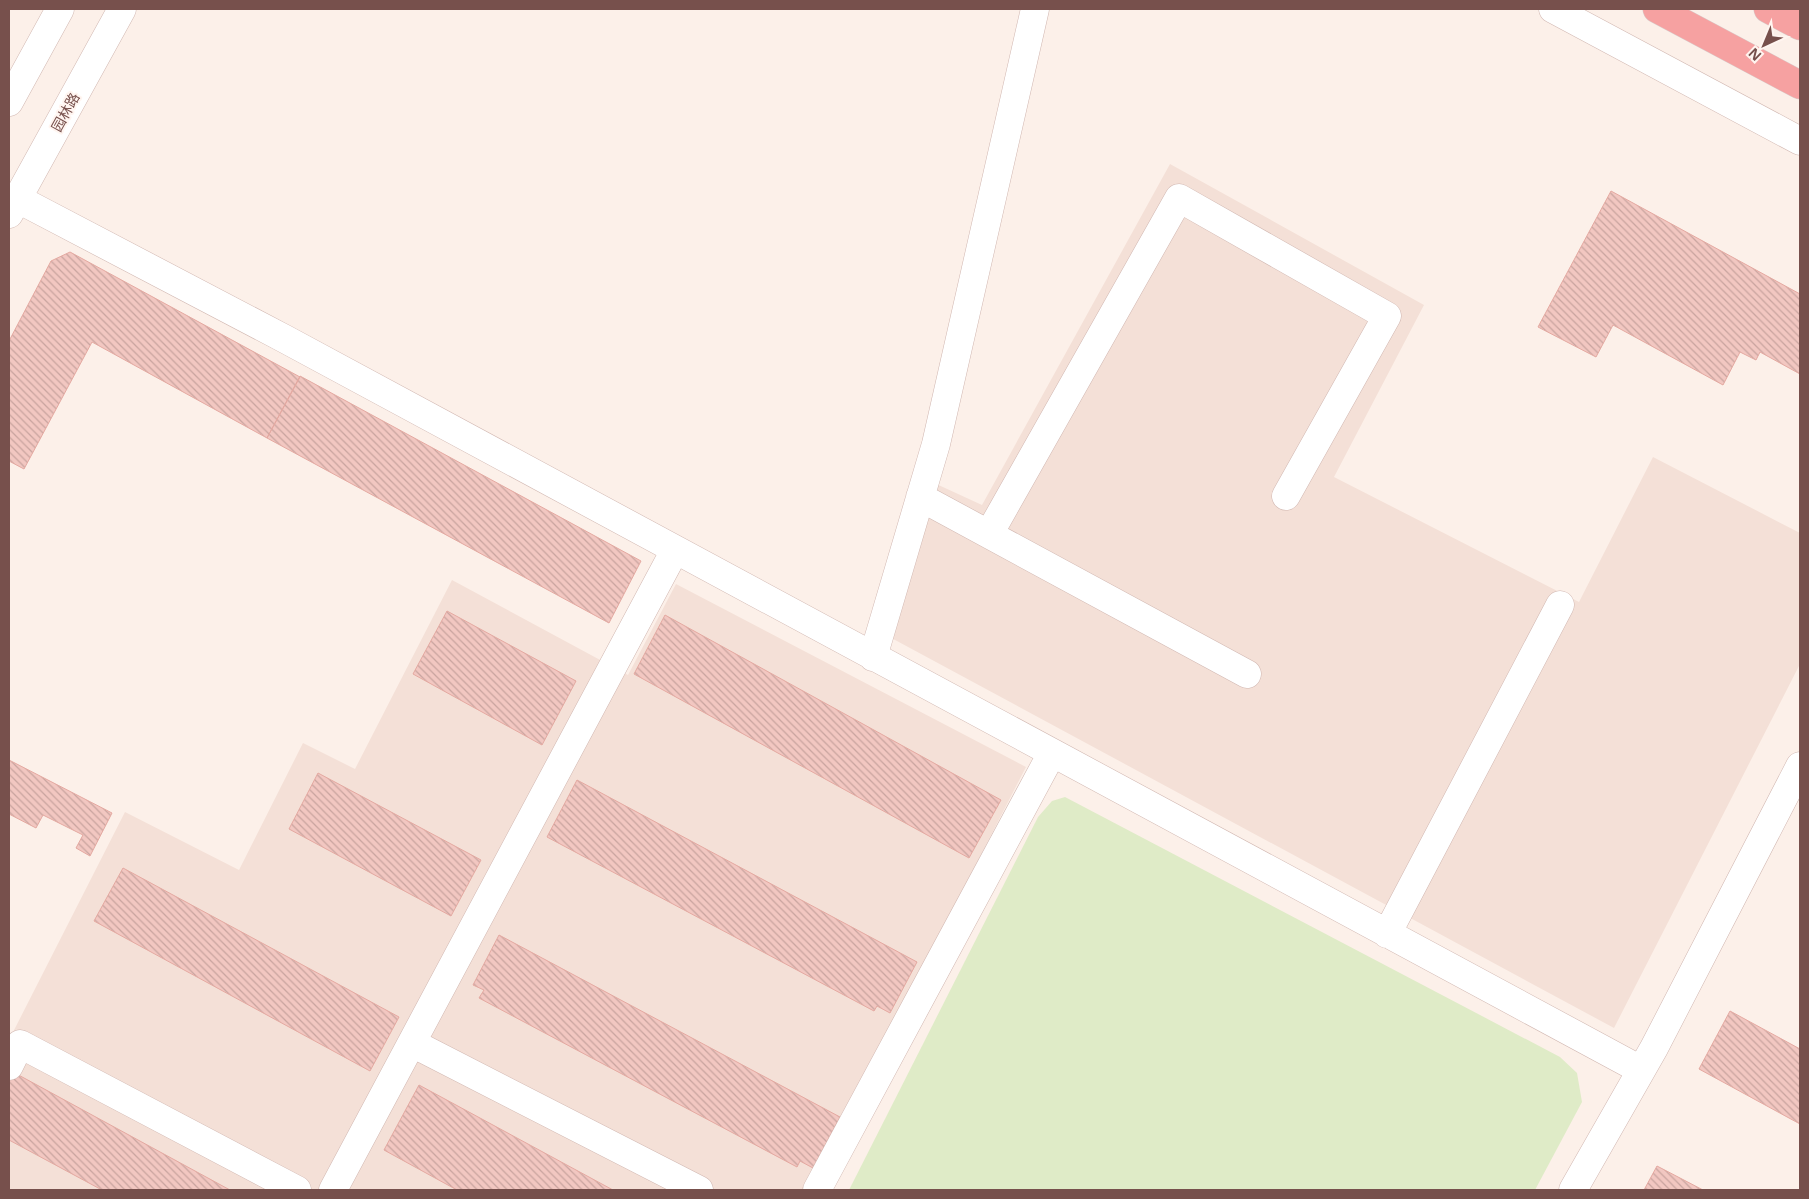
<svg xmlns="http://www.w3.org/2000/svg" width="1809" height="1199" font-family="'Noto Sans','Noto Sans SC',sans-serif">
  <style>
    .residential { fill: #f4e0d7 }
    .green { fill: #dfebc7 }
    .building { fill: url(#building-back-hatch); stroke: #e4a9a1 }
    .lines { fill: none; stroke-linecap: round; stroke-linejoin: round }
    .minor-casing { stroke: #d1b7b1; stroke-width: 29 }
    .highway-casing { stroke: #d9cecd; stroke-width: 29 }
    .minor { stroke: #fff; stroke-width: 28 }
    .highway { stroke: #f6a1a1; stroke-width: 28 }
    .labels { text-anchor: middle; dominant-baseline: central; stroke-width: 4; stroke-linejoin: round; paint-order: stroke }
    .street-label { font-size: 14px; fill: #77504c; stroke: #fff5f0 }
  </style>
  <defs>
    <pattern id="building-back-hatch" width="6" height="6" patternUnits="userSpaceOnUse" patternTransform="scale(1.25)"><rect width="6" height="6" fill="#f2c7c1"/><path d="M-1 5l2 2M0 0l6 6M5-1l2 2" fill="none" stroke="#c9a49f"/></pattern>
  </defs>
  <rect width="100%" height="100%" fill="#fcf0e9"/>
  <path class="residential" d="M1170,164L1424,305L1334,477L1579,602L1653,457L1800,533V664L1614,1028L884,634L932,482L982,505Z
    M452,580L628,675L676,584L1026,767L809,1190H9V1040L125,812L239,870L303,743L355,769Z"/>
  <path class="green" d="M1065,797L1560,1057L1577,1073L1582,1102L1535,1190H849L1038,817L1052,801Z"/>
  <path class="building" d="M1611,191L1800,294V374L1760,352L1756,360L1740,352L1723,385L1613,325L1596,357L1538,327Z
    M70,252L300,377L267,438L92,342L24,469L9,461V341L51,261Z
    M300,376L641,561L609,623L267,438Z
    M447,611L576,681L542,745L413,674Z
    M665,615L1001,800L969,858L634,674Z
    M9,760L112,813L90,856L76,848L83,835L43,815L36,828L9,814Z
    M318,773L481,860L451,916L289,829Z
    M577,780L917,962L890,1013L877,1006L874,1011L547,837Z
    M123,868L399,1017L370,1071L94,921Z
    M499,935L840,1117L813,1168L800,1161L797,1167L479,998L484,990L473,985Z
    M1730,1011L1800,1049V1124L1699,1069Z
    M13,1072L230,1190H102L9,1140V1081Z
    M419,1085L613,1190H457L384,1150Z
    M1657,1166L1703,1190H1644Z"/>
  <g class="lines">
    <defs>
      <path id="minor" d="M1553,9L1800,141
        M9,102L60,9
        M18,199L285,339L1641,1070
        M9,214L122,9
        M920,497L1247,674
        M989,534L1179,198L1387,316L1286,496
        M873,657L936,444L1035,9
        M1387,934L1560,605
        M412,1043L699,1190
        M9,1066L20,1044L297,1190
        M333,1190L675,550
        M817,1190L1052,753
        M1573,1190L1654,1048L1800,766"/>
      <path id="highway" d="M1657,9L1800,85
        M1768,9L1800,26"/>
    </defs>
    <use href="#minor" class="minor-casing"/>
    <use href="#highway" class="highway-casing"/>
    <use href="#minor" class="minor"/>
    <use href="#highway" class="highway"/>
  </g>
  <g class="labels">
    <g class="street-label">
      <text transform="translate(65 112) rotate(-61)">园林路</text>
    </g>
  </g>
  <rect width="1809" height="1199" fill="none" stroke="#77504c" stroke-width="20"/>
  <g transform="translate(1764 45) rotate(224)" stroke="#fff5f0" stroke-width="4" paint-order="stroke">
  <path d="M0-4L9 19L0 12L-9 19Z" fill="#77504c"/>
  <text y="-8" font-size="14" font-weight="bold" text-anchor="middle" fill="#77504c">N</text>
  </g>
</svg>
